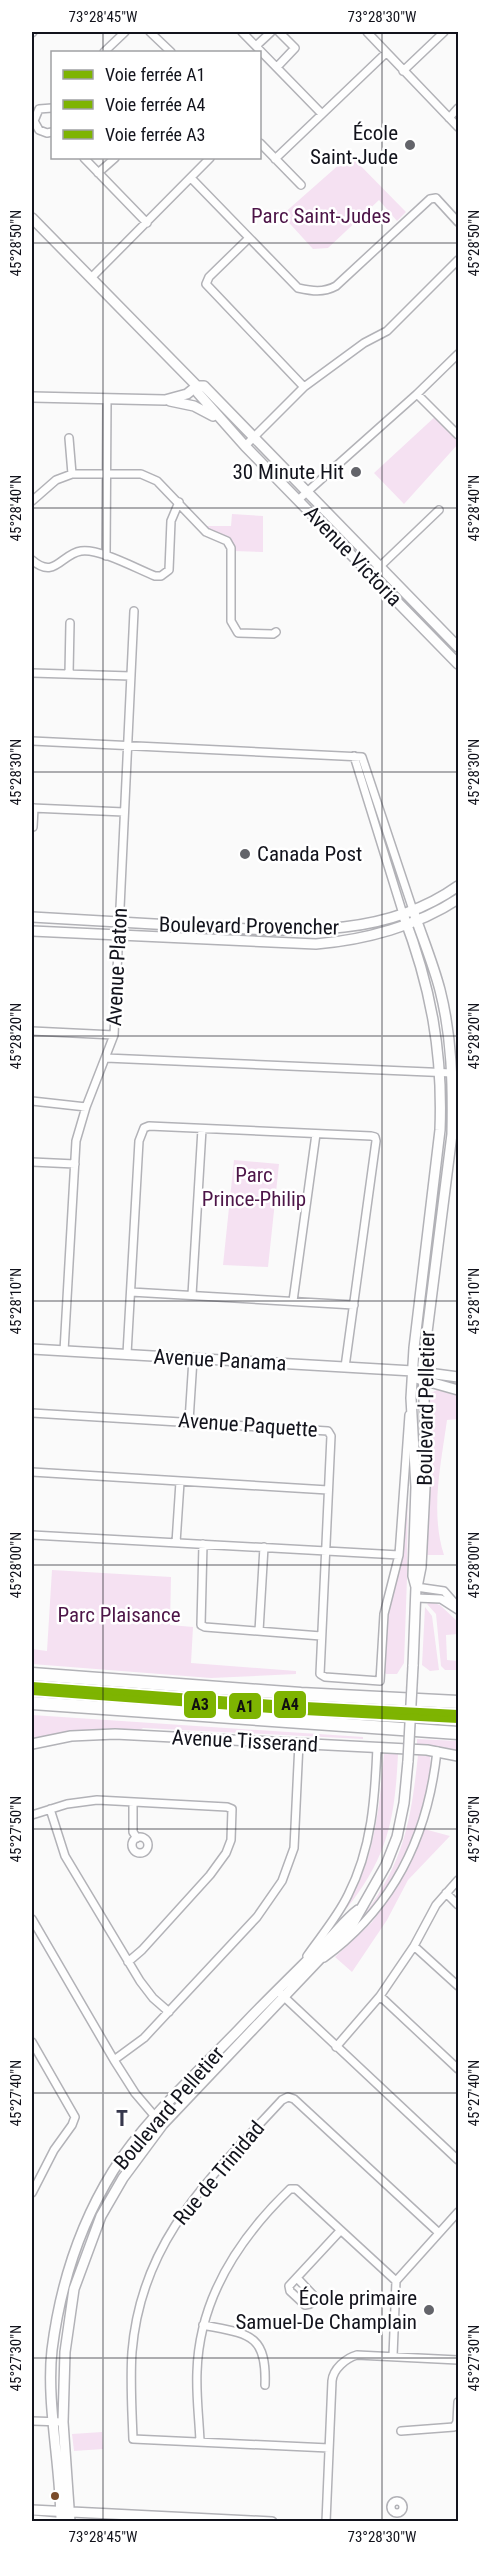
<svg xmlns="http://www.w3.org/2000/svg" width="490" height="2553" font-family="'Roboto Condensed',sans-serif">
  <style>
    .green { fill: #f5e1f2 }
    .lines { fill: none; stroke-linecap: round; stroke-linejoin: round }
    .street-casing { stroke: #b2b2b7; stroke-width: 10 }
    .secondary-casing { stroke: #b2b2b7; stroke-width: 12 }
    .highway-casing { stroke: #b2b2b7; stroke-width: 15 }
    .street { stroke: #fefefe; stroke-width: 7 }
    .secondary { stroke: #fefefe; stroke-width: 9 }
    .highway { stroke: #fefefe; stroke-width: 12 }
    .secondary-bridge-casing { stroke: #b2b2b7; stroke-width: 12; stroke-linecap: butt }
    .secondary-bridge { stroke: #fefefe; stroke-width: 9 }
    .rail-1-casing { stroke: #fff; stroke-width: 10 }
    .rail-2-casing { stroke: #fff; stroke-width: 10 }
    .rail-3-casing { stroke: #fff; stroke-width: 10 }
    .rail-1 { stroke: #7eb401; stroke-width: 6 }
    .rail-2 { stroke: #7eb401; stroke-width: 6 }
    .rail-3 { stroke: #7eb401; stroke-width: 6 }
    .ticks { fill: none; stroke: #12131c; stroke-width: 1.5; stroke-opacity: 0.45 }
    .poi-dot { fill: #63646a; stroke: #fff; stroke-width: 2 }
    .bus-dot { fill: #7a4b2a; stroke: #fff; stroke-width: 2 }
    .labels { text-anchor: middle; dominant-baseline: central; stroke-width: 5; stroke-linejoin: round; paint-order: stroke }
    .poi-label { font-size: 21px; fill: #12131c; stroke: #fff; text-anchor: end }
    .park-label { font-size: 21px; fill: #4d1548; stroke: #fff }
    .street-label { font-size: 21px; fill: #12131c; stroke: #fff }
    .neighbourhood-label { font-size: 22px; font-weight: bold; fill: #36374c; stroke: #fff }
    .line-badge { stroke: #fff; stroke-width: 2 }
    .pale-badge-label { font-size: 16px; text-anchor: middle; font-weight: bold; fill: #111 }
    .neatline { fill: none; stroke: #12131c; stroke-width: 2 }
    .ticks-label { font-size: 15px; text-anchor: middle; fill: #12131c }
  </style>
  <rect width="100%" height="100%" fill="#fafafa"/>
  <path class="green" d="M350,155L406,212L397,221L379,200L328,248L313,249L282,215Z
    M438,414L458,435V444L404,504L374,473Z
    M232,514L263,516V552L233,551L227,539L204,526H231Z
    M234,1160L279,1164L268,1267L223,1265Z
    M437,1390L458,1396V1419L447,1420C441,1464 430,1512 444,1555H426L427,1395Z
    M408,1454L407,1578L404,1663L397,1674H386L384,1671L386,1614L402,1557Z
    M52,1570L171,1577L170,1625L193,1627L191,1663L296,1671V1674L211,1678L32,1664V1649L47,1651Z
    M431,1602L440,1605L458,1622V1634L446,1635L447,1660L458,1661V1670H445L441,1666L436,1614L427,1604Z
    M425,1607L432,1616L439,1670L430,1671L422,1665Z
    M32,1715L363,1737V1739L143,1728L140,1730L302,1739L98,1730L32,1739Z
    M417,1739L458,1741V1751L417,1745Z
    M384,1753L398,1754C395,1818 388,1857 346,1909C375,1856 379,1812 384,1753Z
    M418,1755L430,1756C435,1807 406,1863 378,1903C370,1914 359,1924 349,1934C400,1873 410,1833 418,1755Z
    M424,1829L450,1836L408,1880L387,1920L352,1972L335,1957L372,1922L398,1886Z
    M102,2432L103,2449L74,2451L72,2434Z"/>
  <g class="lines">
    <defs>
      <path id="street" d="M150,32L171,52
        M242,32L322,114
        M367,32L458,127
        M32,33L33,32
        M256,46L271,32
        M104,52L125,32
        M277,67L295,48L279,32
        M403,71L444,32
        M52,108L39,109L34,121L39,130L47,133L52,132
        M449,118L458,108
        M260,143L301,185
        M84,158L147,223
        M275,159L386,53
        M98,173L115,158
        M191,178L298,288C312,291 323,293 336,286L430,199L436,198L458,222
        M248,239L209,277L206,284L304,387
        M91,278L210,158
        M417,394L458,435
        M69,438L72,474
        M245,446L304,387L364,343L387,331L458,260
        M298,500L417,394L458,354
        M32,501L56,480L72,474H141L157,481L206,532L227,541L231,548V621L238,633L273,634L276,632
        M106,556L107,399
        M32,560C55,580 61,554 81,551C99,548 137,569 155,576H161L169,570L171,521L179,502
        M371,575L439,510
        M32,673L131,676
        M69,674L70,623
        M32,741L362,757L413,910
        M354,756L403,914
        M32,808L124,812
        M32,827H33L34,808
        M32,1031L114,1035
        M106,1058L452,1073
        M32,1101L86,1107
        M32,1162L75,1164
        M131,1292L354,1305
        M192,1295L202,1129
        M293,1301L316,1134
        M64,1351L76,1141L86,1107L114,1035L134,611
        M127,1354L139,1141L144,1128L149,1126L371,1136L375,1137L376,1141L345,1367
        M32,1413L328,1431L331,1436L320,1674L325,1677L380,1681L384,1614L399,1555L409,1415
        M189,1421L193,1359
        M32,1472L328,1490
        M32,1535L399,1555
        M176,1543L180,1482
        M203,1544L201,1625L205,1627L321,1636
        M416,1587L444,1591L458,1607
        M416,1598L441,1599L458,1610
        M259,1631L264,1547
        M133,1803V1832L137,1838
        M50,1809L65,1856L140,1981L153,1998L169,2012
        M32,1815L67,1804L97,1800L227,1807L232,1809L231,1840L226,1853L210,1875L142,1950L128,1962
        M132 1845a8 8 0 1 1 16 0a8 8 0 1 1-16 0Z
        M446,1893L458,1905
        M32,1919L114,2060L135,2093L158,2120
        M414,1946L458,1986
        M307,1956C321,1936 338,1916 348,1895C372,1848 375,1798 377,1747
        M324,1958C394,1907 428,1836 437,1751
        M281,1994L458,2160
        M380,1996L458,2069
        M32,2042L75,2117L72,2125L54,2150L32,2193
        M336,2047L380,1996L414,1946L436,1905L458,1880
        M114,2060L144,2038L257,1917L282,1881L294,1848L299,1743
        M297,2278L313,2295L314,2300L310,2304L305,2305L290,2291L289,2286L340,2231
        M203,2325C248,2334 267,2333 265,2385
        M393,2356L396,2281L458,2212
        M32,2421L63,2422
        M401,2431L454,2427L457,2422L458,2402
        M200,2441C199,2418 196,2395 197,2372C199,2300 239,2238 290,2189H296L396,2281
        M329,2448L133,2439C132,2410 130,2381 132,2352C141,2240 210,2178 282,2100L288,2097L294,2099L439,2233
        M391 2507a6 6 0 1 1 12 0a6 6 0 1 1-12 0Z
        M326,2522L332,2381C333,2369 346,2358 357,2355L458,2360"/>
      <path id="secondary" d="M32,218L197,386L198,393L245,446L458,664
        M197,386H204L458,647
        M32,397L165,400L187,394L197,386
        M170,401L194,406L213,416
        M413,910C422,937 433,963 440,990C452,1037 453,1085 452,1134L423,1364L426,1467L421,1567L417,1587
        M403,914C431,987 443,1053 440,1130L414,1348L411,1398L416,1487L413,1576L416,1587L413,1666
        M32,917C90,920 148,924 206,927C292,931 384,939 458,886
        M32,931L316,944C365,940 417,926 458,899
        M32,1349L413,1371L458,1377
        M419,1379L458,1390
        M32,1744L71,1736L115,1734L427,1750L458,1756
        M32,2510L272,2522
        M32,2520L55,2522
        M61,2522C61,2466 46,2403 52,2350C60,2286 79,2226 113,2171C146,2118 203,2068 246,2022C273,1994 301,1967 329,1939C339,1929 346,1919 358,1910
        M70,2522L63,2422L65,2352L74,2289L101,2216L123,2178L163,2124L352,1925L386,1865L397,1837L404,1803L408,1761"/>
      <path id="highway" d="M32,1674L301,1694L458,1702
        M32,1703L458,1733"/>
    </defs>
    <use href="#street" class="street-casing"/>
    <use href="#secondary" class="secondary-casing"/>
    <use href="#highway" class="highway-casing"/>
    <use href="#street" class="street"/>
    <use href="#secondary" class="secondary"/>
    <use href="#highway" class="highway"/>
    <defs>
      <path id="secondary-bridge" d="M408,1761L413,1666"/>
    </defs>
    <use href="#secondary-bridge" class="secondary-bridge-casing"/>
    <use href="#secondary-bridge" class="secondary-bridge"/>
    <defs>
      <path id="rail-1" d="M32,1690L246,1706L458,1718"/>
      <path id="rail-2" d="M32,1685L286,1704L458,1713"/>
      <path id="rail-3" d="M32,1692L285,1711L458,1720"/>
    </defs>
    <use href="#rail-1" class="rail-1-casing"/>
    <use href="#rail-2" class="rail-2-casing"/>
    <use href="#rail-3" class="rail-3-casing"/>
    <use href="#rail-1" class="rail-1"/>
    <use href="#rail-2" class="rail-2"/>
    <use href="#rail-3" class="rail-3"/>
  </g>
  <path class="ticks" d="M103,32V52M382,32V2522M103,158V2522M32,243H458M32,508H458M32,772H458M32,1036H458M32,1301H458M32,1565H458M32,1829H458M32,2093H458M32,2358H458"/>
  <g class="poi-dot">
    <circle cx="410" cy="145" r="6"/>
    <circle cx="356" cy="472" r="6"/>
    <circle cx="245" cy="854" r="6"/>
    <circle cx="429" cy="2310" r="6"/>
  </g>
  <circle class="bus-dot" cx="55" cy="2496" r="5"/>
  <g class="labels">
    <g class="poi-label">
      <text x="398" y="133">École<tspan x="398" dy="24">Saint-Jude</tspan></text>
      <text x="344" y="472">30 Minute Hit</text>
      <text x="257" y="854" text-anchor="start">Canada Post</text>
      <text x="417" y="2298">École primaire<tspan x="417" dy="24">Samuel-De Champlain</tspan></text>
    </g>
    <g class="park-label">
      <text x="321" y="216">Parc Saint-Judes</text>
      <text x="254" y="1175">Parc<tspan x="254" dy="24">Prince-Philip</tspan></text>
      <text x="119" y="1615">Parc Plaisance</text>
    </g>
    <g class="street-label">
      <text transform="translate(353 556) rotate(46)">Avenue Victoria</text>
      <text transform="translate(249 926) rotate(1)">Boulevard Provencher</text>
      <text transform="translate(117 967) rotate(-87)">Avenue Platon</text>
      <text transform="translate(220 1360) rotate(3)">Avenue Panama</text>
      <text transform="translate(426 1408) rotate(-89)">Boulevard Pelletier</text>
      <text transform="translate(248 1425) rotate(4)">Avenue Paquette</text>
      <text transform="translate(245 1741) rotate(3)">Avenue Tisserand</text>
      <text transform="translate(169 2108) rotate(-49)">Boulevard Pelletier</text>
      <text transform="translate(219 2173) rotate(-50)">Rue de Trinidad</text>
    </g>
    <g class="neighbourhood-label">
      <text x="122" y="2118">T</text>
    </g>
  </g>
  <g class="line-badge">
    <rect x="273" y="1690" width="34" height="29" rx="6" fill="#7eb401"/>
    <rect x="183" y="1690" width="34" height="29" rx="6" fill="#7eb401"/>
    <rect x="228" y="1692" width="34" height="28" rx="6" fill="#7eb401"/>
  </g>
  <g class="pale-badge-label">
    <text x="290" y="1710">A4</text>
    <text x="200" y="1710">A3</text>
    <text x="245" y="1712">A1</text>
  </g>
  <rect width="490" height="2553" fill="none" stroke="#ffffff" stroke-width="66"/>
  <rect x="51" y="51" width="210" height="108" fill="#ffffff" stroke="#a0a1a4" stroke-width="1.5"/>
  <rect x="63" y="70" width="30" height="9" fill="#7eb401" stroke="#a0a1a4" stroke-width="1.5"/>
  <text x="105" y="81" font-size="18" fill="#12131c">Voie ferrée A1</text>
  <rect x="63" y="100" width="30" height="9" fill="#7eb401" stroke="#a0a1a4" stroke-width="1.5"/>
  <text x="105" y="111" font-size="18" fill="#12131c">Voie ferrée A4</text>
  <rect x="63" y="130" width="30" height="9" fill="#7eb401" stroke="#a0a1a4" stroke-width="1.5"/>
  <text x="105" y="141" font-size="18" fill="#12131c">Voie ferrée A3</text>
  <rect x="33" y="33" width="424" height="2487" class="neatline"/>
  <g class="ticks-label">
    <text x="103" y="22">73°28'45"W</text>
    <text x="382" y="22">73°28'30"W</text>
    <text transform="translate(16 243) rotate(-90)" y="5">45°28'50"N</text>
    <text transform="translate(474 243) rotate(-90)" y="5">45°28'50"N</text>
    <text transform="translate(16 508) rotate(-90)" y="5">45°28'40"N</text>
    <text transform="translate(474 508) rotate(-90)" y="5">45°28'40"N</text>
    <text transform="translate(16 772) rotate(-90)" y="5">45°28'30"N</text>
    <text transform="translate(474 772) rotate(-90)" y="5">45°28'30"N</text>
    <text transform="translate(16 1036) rotate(-90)" y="5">45°28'20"N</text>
    <text transform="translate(474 1036) rotate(-90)" y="5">45°28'20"N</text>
    <text transform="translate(16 1301) rotate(-90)" y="5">45°28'10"N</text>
    <text transform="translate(474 1301) rotate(-90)" y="5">45°28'10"N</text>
    <text transform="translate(16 1565) rotate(-90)" y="5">45°28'00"N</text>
    <text transform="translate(474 1565) rotate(-90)" y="5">45°28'00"N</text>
    <text transform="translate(16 1829) rotate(-90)" y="5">45°27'50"N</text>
    <text transform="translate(474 1829) rotate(-90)" y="5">45°27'50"N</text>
    <text transform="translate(16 2093) rotate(-90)" y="5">45°27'40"N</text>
    <text transform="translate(474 2093) rotate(-90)" y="5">45°27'40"N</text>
    <text transform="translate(16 2358) rotate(-90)" y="5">45°27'30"N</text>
    <text transform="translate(474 2358) rotate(-90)" y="5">45°27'30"N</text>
    <text x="103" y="2542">73°28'45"W</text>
    <text x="382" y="2542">73°28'30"W</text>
  </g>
</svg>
